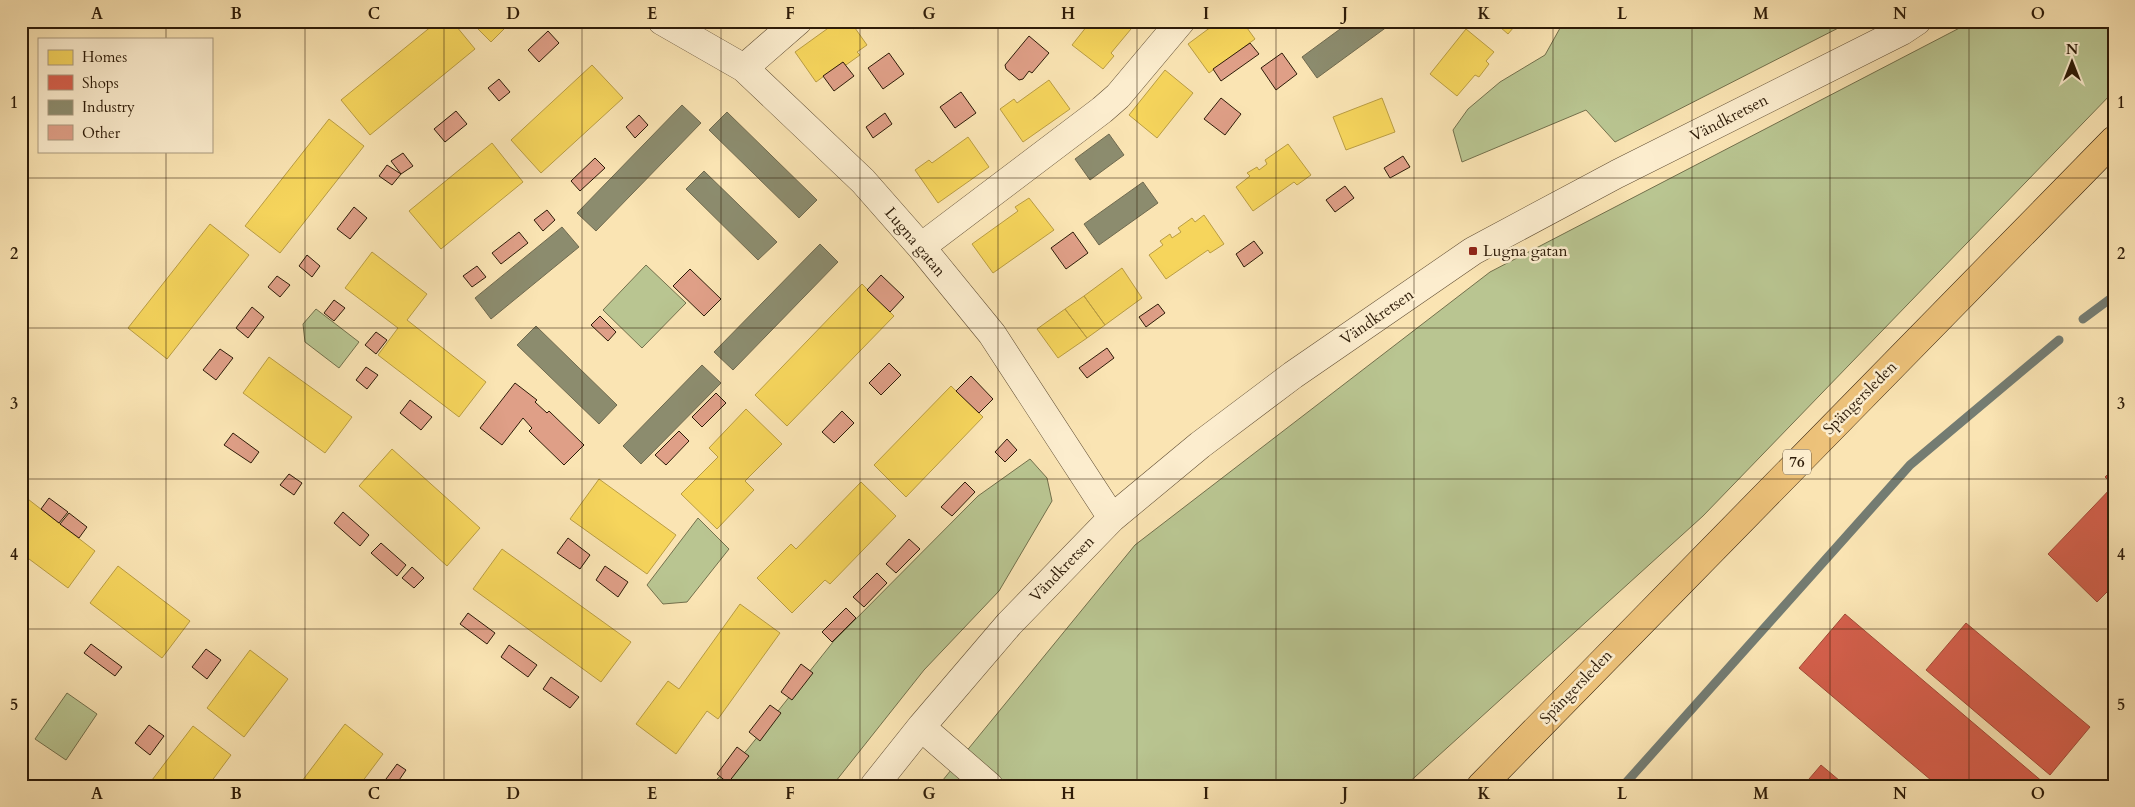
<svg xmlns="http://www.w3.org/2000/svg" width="2135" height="807" font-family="Cardo,serif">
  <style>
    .green { fill: #b9c591; stroke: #73704c }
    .homes { fill: #f6d55c; stroke: #ba9d43 }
    .shops { fill: #d6604d; stroke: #a34b38 }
    .industry { fill: #8c8c6e; stroke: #706a4f }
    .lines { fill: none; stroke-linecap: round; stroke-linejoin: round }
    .stream { stroke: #747c72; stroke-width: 9 }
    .building { fill: #df9f87; stroke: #2d1b08 }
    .street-casing { stroke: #604d33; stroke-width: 29 }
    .primary-casing { stroke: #2d1b08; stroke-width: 29 }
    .street { stroke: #fcedce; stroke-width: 28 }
    .primary { stroke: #edc27a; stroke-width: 28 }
    .grid { fill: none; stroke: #2d1b08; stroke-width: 1; stroke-opacity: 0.55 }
    .poi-dot { fill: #8f2418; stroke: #fcedce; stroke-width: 2 }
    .labels { text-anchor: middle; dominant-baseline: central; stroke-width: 5; stroke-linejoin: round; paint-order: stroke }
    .shield { fill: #fcedce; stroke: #6b5a43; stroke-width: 1 }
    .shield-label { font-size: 15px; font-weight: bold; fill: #2d1b08 }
    .street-label { font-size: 16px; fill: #2d1b08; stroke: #fcedce }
    .poi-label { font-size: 16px; fill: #2d1b08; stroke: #fcedce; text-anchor: start }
    .neatline { fill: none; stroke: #2d1b08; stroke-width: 2 }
    .grid-label { font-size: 16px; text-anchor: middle; font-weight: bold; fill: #2d1b08 }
  </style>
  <rect width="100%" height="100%" fill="#fae4b3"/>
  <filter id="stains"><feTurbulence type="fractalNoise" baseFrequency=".004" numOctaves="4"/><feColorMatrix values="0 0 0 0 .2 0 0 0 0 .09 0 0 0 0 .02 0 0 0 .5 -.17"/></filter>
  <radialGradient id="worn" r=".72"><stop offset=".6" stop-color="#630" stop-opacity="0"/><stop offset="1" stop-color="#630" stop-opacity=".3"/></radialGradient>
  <path class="green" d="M1564,21H1852L1615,142L1586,110L1462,162L1453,130L1468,109L1500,82L1545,55Z
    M1973,21H2114V91L1703,516L1405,786H938L1135,545L1490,272Z
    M646,265L686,303L642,348L603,310Z
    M316,309L359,342L339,368L305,342L303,324Z
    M1030,459L1047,478L1052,501L999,591L924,670L832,786H710L747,750L833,642L978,496Z
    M698,518L729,549L687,602L663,604L647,585Z
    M67,693L97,714L66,760L35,739Z"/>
  <path class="homes" d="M438,21H452L475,49L370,135L341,100Z
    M470,21H512L491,42Z
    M838,21H850L867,45L857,52L860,55L846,65L843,62L816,82L795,52Z
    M1091,21H1134L1136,23L1111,53L1114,56L1103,69L1072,45Z
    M1219,21H1242L1255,39L1209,73L1188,44Z
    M1493,21H1519L1508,34Z
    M1466,29L1494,52L1486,61L1489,64L1479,77L1475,75L1457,96L1430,74Z
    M592,65L623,98L541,173L511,140Z
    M1165,70L1193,93L1157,138L1129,115Z
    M1049,80L1070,109L1023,142L1000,109L1014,99L1017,103Z
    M1382,98L1395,132L1346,150L1333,117Z
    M329,119L364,146L280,253L245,226Z
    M968,137L989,167L938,203L915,170L929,160L932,163Z
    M492,143L523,182L441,249L409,211Z
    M1288,144L1311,175L1297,185L1294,182L1253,211L1236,187L1250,176L1247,173L1257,167L1259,170L1267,164L1265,160Z
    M1029,198L1054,230L993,273L972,244L1018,211L1015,207Z
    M1204,215L1224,244L1210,253L1208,250L1166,279L1149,255L1163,245L1160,241L1170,234L1172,238L1181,232L1178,228L1192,218L1195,222Z
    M210,224L249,255L167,359L128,328Z
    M372,252L427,294L407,320L486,382L459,417L378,355L398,328L345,288Z
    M1122,268L1142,298L1105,325L1084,296Z
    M862,284L894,316L787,426L755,395Z
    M1084,296L1105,325L1087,338L1065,309Z
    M1065,309L1087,338L1058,358L1037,329Z
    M269,357L352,417L325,453L243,393Z
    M951,386L983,417L906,497L874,465Z
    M746,409L782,444L745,481L754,490L717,529L681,494L718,457L709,448Z
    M392,449L480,528L447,566L359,486Z
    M599,479L676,535L647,574L570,519Z
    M861,482L896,516L830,584L825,580L792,613L757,578L791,544L796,549Z
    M24,496L95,551L68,588L21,553V500Z
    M502,549L631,642L601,682L473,589Z
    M118,566L190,621L162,658L90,603Z
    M740,604L780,633L718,719L707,711L676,754L636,724L668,681L679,689Z
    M250,650L288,679L244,737L207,708Z
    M345,724L383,754L359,786H309L302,781Z
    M193,726L231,755L208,786H151L149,784Z"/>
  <path class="shops" d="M2114,468V585L2097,602L2048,554L2114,485L2105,477Z
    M1845,614L2044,783L2041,786H1938L1799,668Z
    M1966,623L2090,727L2050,775L1926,670Z
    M1821,765L1846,786H1803Z"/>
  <path class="industry" d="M1351,21H1395L1317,78L1302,57Z
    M682,105L701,123L596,231L577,213Z
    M727,112L817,200L799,218L709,130Z
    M1109,134L1124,155L1090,180L1075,159Z
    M704,171L777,242L758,260L686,189Z
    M1143,182L1158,203L1099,245L1084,224Z
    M562,227L579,247L491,319L475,298Z
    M820,244L838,262L733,370L714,352Z
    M536,326L617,405L599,424L517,345Z
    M702,365L721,383L641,464L623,446Z"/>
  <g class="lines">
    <path class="stream" d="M2083,319L2114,296
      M1623,786L1910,465L2059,340"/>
  </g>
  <path class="building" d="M905,21H920L914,29Z
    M548,31L559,43L539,62L528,50Z
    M1029,36L1049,53L1032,73L1029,71L1023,79L1019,80L1006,69L1005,65Z
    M1250,43L1259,54L1221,81L1213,69Z
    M889,53L904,74L883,89L868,68Z
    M1282,53L1297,74L1276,90L1261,68Z
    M843,62L854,76L834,91L823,76Z
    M499,79L510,92L499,101L488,88Z
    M961,92L976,113L955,128L940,107Z
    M1221,98L1241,114L1225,135L1204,119Z
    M456,111L467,124L445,142L434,129Z
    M885,113L892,124L873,138L866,127Z
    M639,115L648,125L635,138L626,127Z
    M403,153L413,166L401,174L391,161Z
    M1403,156L1410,167L1390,178L1384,168Z
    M595,158L605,168L580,191L571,181Z
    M387,165L401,174L392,185L379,176Z
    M1345,186L1354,198L1335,212L1326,200Z
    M354,207L367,218L350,239L337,229Z
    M547,210L555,220L543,231L534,220Z
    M519,232L528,243L501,264L492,253Z
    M1073,232L1088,253L1066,269L1051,248Z
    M1254,241L1263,253L1244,267L1236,254Z
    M307,255L320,266L312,277L299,266Z
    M477,266L486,277L472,287L463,276Z
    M690,269L721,299L704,316L673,286Z
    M881,275L904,297L890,312L867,290Z
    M277,276L290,285L280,297L268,287Z
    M334,300L345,308L334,321L324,313Z
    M1158,304L1165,313L1146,327L1139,317Z
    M252,307L264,317L248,338L236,328Z
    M600,316L616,332L608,341L591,325Z
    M376,332L387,340L376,354L365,345Z
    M1107,348L1114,358L1087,378L1079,368Z
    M220,349L233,358L216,380L203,370Z
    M889,363L901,375L881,395L869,383Z
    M366,367L378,375L367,389L356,380Z
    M971,376L993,399L979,413L956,391Z
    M515,383L537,400L535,402L547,413L549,411L584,445L564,465L529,431L532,428L523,418L502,445L480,428Z
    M716,393L726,403L702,427L692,417Z
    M410,400L432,417L421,430L400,413Z
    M842,411L854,423L834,443L822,432Z
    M679,431L689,441L666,465L655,455Z
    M233,433L259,452L251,463L224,445Z
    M1007,439L1017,450L1005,462L995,452Z
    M289,474L302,483L294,495L280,485Z
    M965,482L975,492L952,516L941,507Z
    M49,498L68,512L59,523L41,509Z
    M343,512L369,535L360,546L334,523Z
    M69,513L87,527L79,538L60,524Z
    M568,538L590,555L580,569L557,553Z
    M909,539L920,549L896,573L886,564Z
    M381,543L406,565L397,576L371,553Z
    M605,566L628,582L618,597L596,580Z
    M412,567L424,578L414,588L402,578Z
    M877,573L887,583L864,607L853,597Z
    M846,608L856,618L832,642L822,632Z
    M468,613L495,633L487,644L460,624Z
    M91,644L122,667L115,676L84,653Z
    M509,645L537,665L528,677L501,657Z
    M206,649L221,660L207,679L192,667Z
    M801,664L813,673L792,700L781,692Z
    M551,677L579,697L570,708L543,689Z
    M770,705L781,713L760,741L749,732Z
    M149,725L164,736L150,755L135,743Z
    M737,747L749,756L728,783L717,774Z
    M397,764L406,770L395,786L386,779Z"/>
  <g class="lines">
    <defs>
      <path id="street" d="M662,21L744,68L863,181L921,247L992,334L1112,518
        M744,68L798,21
        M921,247L1102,110L1118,96L1181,21
        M921,727L989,786
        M874,786L921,727L1009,624L1112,518L1200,445L1293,375L1473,251L1617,174L1902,31L1917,21"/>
      <path id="primary" d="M1481,786L2114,140"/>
    </defs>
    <use href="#street" class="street-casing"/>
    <use href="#primary" class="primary-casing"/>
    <use href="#street" class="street"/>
    <use href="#primary" class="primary"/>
  </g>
  <path class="grid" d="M166,21V39M305,21V786M444,21V786M582,21V786M721,21V786M860,21V786M998,21V786M1137,21V786M1276,21V786M1414,21V786M1553,21V786M1692,21V786M1830,21V786M1969,21V786M166,151V786M21,178H2114M21,328H2114M21,479H2114M21,629H2114"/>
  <rect class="poi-dot" x="1468" y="246" width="10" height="10" rx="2.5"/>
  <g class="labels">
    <rect class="shield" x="1783" y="449.5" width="28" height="25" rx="4"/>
    <g class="shield-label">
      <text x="1797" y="462">76</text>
    </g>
    <g class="street-label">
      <text transform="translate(1729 118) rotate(-27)">Vändkretsen</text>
      <text transform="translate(915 242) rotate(50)">Lugna gatan</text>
      <text transform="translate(1377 317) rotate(-35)">Vändkretsen</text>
      <text transform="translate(1860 398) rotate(-45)">Spängersleden</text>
      <text transform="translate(1062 569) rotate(-46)">Vändkretsen</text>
      <text transform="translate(1576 687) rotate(-46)">Spängersleden</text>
    </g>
    <g class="poi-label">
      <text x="1483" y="251">Lugna gatan</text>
    </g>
  </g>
  <rect width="2135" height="807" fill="none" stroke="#fae4b3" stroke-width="55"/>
  <rect x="38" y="38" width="175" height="115" fill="#fcedce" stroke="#a9997f"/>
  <rect x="48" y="50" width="25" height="15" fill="#f6d55c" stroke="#a9997f"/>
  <text x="82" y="62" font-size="15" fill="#2d1b08">Homes</text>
  <rect x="48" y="75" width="25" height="15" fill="#d6604d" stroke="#a9997f"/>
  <text x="82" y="88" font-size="15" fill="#2d1b08">Shops</text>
  <rect x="48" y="100" width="25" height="15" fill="#8c8c6e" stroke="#a9997f"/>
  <text x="82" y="112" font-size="15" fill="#2d1b08">Industry</text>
  <rect x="48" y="125" width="25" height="15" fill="#df9f87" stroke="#a9997f"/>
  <text x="82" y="138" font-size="15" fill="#2d1b08">Other</text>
  <g transform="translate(2072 62)" stroke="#fcedce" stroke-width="4" paint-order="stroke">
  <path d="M0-4L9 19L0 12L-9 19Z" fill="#2d1b08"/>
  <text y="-8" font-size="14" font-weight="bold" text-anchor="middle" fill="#2d1b08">N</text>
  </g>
  <rect x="28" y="28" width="2080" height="752" class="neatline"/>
  <g class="grid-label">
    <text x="97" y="19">A</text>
    <text x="236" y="19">B</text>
    <text x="374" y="19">C</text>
    <text x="513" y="19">D</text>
    <text x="652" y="19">E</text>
    <text x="790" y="19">F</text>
    <text x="929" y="19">G</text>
    <text x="1068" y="19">H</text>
    <text x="1206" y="19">I</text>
    <text x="1345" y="19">J</text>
    <text x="1484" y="19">K</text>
    <text x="1622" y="19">L</text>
    <text x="1761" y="19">M</text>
    <text x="1900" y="19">N</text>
    <text x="2038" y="19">O</text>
    <text x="14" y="108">1</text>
    <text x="2121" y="108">1</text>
    <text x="14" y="259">2</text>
    <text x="2121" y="259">2</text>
    <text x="14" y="409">3</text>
    <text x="2121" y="409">3</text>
    <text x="14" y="560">4</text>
    <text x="2121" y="560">4</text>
    <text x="14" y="710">5</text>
    <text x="2121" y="710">5</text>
    <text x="97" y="799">A</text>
    <text x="236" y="799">B</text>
    <text x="374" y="799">C</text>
    <text x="513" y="799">D</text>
    <text x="652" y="799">E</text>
    <text x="790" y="799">F</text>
    <text x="929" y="799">G</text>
    <text x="1068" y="799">H</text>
    <text x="1206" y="799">I</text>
    <text x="1345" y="799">J</text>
    <text x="1484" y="799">K</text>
    <text x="1622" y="799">L</text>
    <text x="1761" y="799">M</text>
    <text x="1900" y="799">N</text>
    <text x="2038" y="799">O</text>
  </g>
  <rect width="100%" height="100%" filter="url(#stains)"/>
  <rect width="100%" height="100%" fill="url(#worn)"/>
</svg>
